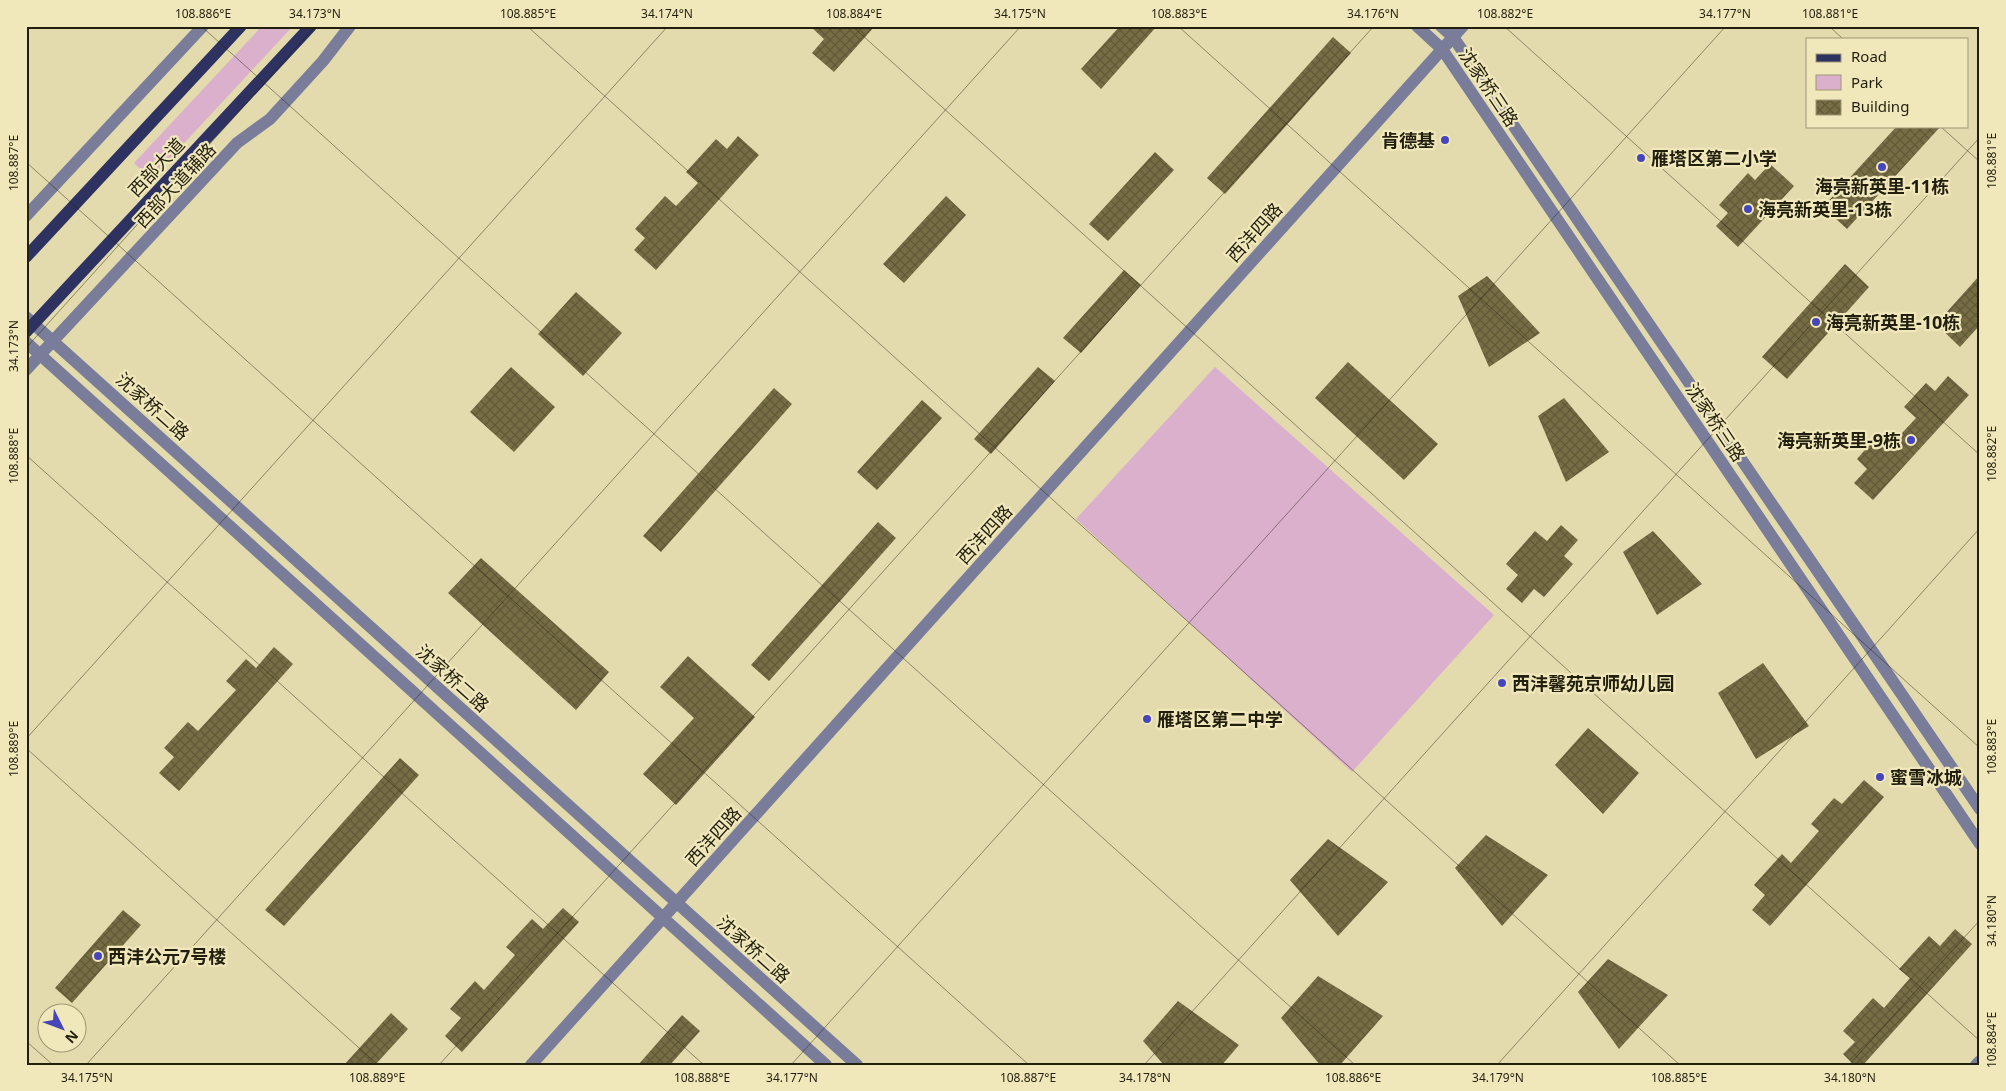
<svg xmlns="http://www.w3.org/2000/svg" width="2006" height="1091" font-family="'Noto Sans','Noto Sans SC',sans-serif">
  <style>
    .green { fill: #dab0cd }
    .building { fill: url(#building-cross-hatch) }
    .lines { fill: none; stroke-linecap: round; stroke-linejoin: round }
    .minor { stroke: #797d99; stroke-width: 12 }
    .major { stroke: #2e3260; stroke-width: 12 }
    .ticks { fill: none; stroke: #221f0e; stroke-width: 1; stroke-opacity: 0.45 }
    .poi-dot { fill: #4745ba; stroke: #f0e7ba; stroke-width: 2 }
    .labels { text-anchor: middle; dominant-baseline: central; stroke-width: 4.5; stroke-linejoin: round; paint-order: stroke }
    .street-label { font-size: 18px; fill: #221f0e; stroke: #f0e7ba }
    .poi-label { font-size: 18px; font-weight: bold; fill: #221f0e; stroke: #f0e7ba; text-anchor: start }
    .neatline { fill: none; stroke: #221f0e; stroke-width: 2 }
    .ticks-label { font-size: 12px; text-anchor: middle; fill: #221f0e }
  </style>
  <defs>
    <pattern id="building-cross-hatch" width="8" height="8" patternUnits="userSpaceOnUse" patternTransform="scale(1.25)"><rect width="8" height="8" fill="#766d45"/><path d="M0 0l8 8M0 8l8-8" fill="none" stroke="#605938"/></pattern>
  </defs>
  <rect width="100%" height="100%" fill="#e3daae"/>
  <path class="green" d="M262,26H293L151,179L134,163Z
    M1215,367L1494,615L1352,772L1076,519Z"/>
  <path class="building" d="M810,26H875L834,72L812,53L824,39Z
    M1120,26H1157L1101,89L1081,69Z
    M1333,37L1351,53L1225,194L1207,178Z
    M1897,126H1941L1847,229L1823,207Z
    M738,136L759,155L656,270L634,250L645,238L635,229L665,196L676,206L698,183L686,172L716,139L727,149Z
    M1155,152L1174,170L1108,241L1089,224Z
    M1770,164L1794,186L1738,247L1716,226L1728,213L1719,205L1748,173L1755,180Z
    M946,196L966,215L904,283L883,264Z
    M1845,264L1869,287L1787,379L1762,357Z
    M1124,270L1141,285L1081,353L1063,338Z
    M1980,275V325L1960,347L1936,324Z
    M1487,276L1540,333L1489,367L1458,296Z
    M576,292L622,333L583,376L538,334Z
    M1348,362L1438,444L1404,480L1315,398Z
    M511,367L555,407L514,452L470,412Z
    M1038,367L1055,381L991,454L974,439Z
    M1948,376L1969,395L1873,500L1854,483L1867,469L1857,459L1878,435L1890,446L1916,418L1904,407L1926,383L1935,391Z
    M774,388L792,404L661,552L643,536Z
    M1564,398L1609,452L1566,482L1538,416Z
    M922,400L942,418L877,490L857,472Z
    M878,522L896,538L769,681L751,665Z
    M1561,525L1578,540L1564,556L1573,564L1544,597L1534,589L1522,603L1506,589L1518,575L1506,564L1535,531L1547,541Z
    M1653,531L1702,584L1657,615L1623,552Z
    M481,558L609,672L576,710L448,593Z
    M274,647L293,664L179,791L159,773L174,757L164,748L188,722L198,731L236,690L226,681L246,659L256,668Z
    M688,656L755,717L676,805L643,774L694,718L660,687Z
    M1763,663L1809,726L1756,759L1718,693Z
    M1588,728L1639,773L1603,814L1555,765Z
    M400,758L419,775L284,926L265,910Z
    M1864,780L1884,797L1770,926L1752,910L1765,895L1754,885L1782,854L1791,863L1819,831L1811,824L1834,798L1842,804Z
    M1486,835L1548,875L1502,926L1455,868Z
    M1328,839L1388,882L1338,936L1290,880Z
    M563,908L579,922L462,1052L445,1036L461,1018L450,1009L475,981L484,990L515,955L506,947L532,919L543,929Z
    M123,910L141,925L72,1003L55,988Z
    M1955,929L1972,944L1863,1065H1854L1843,1054L1855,1042L1843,1031L1873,998L1884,1008L1910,978L1899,969L1929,936L1940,946Z
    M1608,959L1668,995L1619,1049L1578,992Z
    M1318,976L1383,1016L1340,1065H1320L1281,1018Z
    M1178,1001L1239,1045L1222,1065H1164L1143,1041Z
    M391,1013L408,1029L375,1065H344Z
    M682,1015L700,1031L670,1065H638Z"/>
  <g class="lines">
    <path class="minor" d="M1417,26L1442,49L1980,844
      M1441,26L1453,37L1980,809
      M26,216L203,26
      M26,317L857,1065
      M26,342L826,1065
      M26,370L237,143L270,119L323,61L350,26
      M531,1065L1463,26
      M1976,1065L1980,1061"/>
    <path class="major" d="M26,257L241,26
      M26,332L311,26"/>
  </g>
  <path class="ticks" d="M201,26L1355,1065M527,26L1680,1065M852,26L1980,1041M1178,26L1980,748M1504,26L1980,455M1829,26L1843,39M1940,126L1980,162M26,162L1029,1065M26,348L316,26M26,455L704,1065M26,739L668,26M26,748L378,1065M26,1041L53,1065M86,1065L1021,26M439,1065L1374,26M791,1065L1726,26M1144,1065L1980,137M1497,1065L1980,528M1849,1065L1980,920"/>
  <g class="poi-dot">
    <circle cx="1445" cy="140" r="5"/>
    <circle cx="1641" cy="158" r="5"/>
    <circle cx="1882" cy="167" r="5"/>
    <circle cx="1748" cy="209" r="5"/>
    <circle cx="1816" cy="322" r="5"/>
    <circle cx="1911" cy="440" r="5"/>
    <circle cx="1502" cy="683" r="5"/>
    <circle cx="1147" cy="719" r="5"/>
    <circle cx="1880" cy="777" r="5"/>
    <circle cx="98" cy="956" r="5"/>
  </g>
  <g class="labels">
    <g class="street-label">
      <text transform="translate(1489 87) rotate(56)">沈家桥三路</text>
      <text transform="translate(156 167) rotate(-47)">西部大道</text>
      <text transform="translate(175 185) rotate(-47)">西部大道辅路</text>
      <text transform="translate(1254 232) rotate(-48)">西沣四路</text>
      <text transform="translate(153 406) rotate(42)">沈家桥二路</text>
      <text transform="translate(1716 422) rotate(56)">沈家桥三路</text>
      <text transform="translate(984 534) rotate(-48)">西沣四路</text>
      <text transform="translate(453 678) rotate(42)">沈家桥二路</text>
      <text transform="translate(713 836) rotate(-48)">西沣四路</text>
      <text transform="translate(754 949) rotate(42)">沈家桥二路</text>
    </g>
    <g class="poi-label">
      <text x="1435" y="140" text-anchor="end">肯德基</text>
      <text x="1651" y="158">雁塔区第二小学</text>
      <text x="1882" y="186" text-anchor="middle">海亮新英里-11栋</text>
      <text x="1758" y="209">海亮新英里-13栋</text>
      <text x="1826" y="322">海亮新英里-10栋</text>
      <text x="1901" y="440" text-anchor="end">海亮新英里-9栋</text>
      <text x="1512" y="683">西沣馨苑京师幼儿园</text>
      <text x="1157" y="719">雁塔区第二中学</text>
      <text x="1890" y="777">蜜雪冰城</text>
      <text x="108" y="956">西沣公元7号楼</text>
    </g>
  </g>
  <rect width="2006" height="1091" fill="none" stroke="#f0e7ba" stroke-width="55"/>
  <rect x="1806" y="38" width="162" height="90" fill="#f0e7ba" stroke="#9e9775"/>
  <rect x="1816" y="54" width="25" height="8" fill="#2e3260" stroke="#9e9775"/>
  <text x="1851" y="62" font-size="15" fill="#221f0e">Road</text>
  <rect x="1816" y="75" width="25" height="15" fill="#dab0cd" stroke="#9e9775"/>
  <text x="1851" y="88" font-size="15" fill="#221f0e">Park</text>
  <rect x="1816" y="100" width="25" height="15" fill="url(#building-cross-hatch)" stroke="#9e9775"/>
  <text x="1851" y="112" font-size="15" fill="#221f0e">Building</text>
  <g transform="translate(62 1028) rotate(132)"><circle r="24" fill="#f0e7ba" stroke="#9e9775"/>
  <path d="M0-4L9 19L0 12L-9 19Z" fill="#4745ba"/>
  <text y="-8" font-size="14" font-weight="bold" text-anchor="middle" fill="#221f0e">N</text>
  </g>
  <rect x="28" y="28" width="1950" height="1036" class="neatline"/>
  <g class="ticks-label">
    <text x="203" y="18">108.886°E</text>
    <text x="315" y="18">34.173°N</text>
    <text x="528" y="18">108.885°E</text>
    <text x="667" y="18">34.174°N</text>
    <text x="854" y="18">108.884°E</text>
    <text x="1020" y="18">34.175°N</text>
    <text x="1179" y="18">108.883°E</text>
    <text x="1373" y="18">34.176°N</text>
    <text x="1505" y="18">108.882°E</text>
    <text x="1725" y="18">34.177°N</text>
    <text x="1830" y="18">108.881°E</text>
    <text transform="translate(1992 161) rotate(-90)" y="4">108.881°E</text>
    <text transform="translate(14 163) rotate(-90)" y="4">108.887°E</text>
    <text transform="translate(14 346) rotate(-90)" y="4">34.173°N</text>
    <text transform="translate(1992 454) rotate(-90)" y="4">108.882°E</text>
    <text transform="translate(14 456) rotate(-90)" y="4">108.888°E</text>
    <text transform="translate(1992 747) rotate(-90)" y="4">108.883°E</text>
    <text transform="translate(14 749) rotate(-90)" y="4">108.889°E</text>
    <text transform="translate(1992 921) rotate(-90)" y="4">34.180°N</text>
    <text transform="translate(1992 1040) rotate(-90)" y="4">108.884°E</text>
    <text x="87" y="1082">34.175°N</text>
    <text x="377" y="1082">108.889°E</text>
    <text x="702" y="1082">108.888°E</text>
    <text x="792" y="1082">34.177°N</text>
    <text x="1028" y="1082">108.887°E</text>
    <text x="1145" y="1082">34.178°N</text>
    <text x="1353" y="1082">108.886°E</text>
    <text x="1498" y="1082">34.179°N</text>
    <text x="1679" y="1082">108.885°E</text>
    <text x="1850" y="1082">34.180°N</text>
  </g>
</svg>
